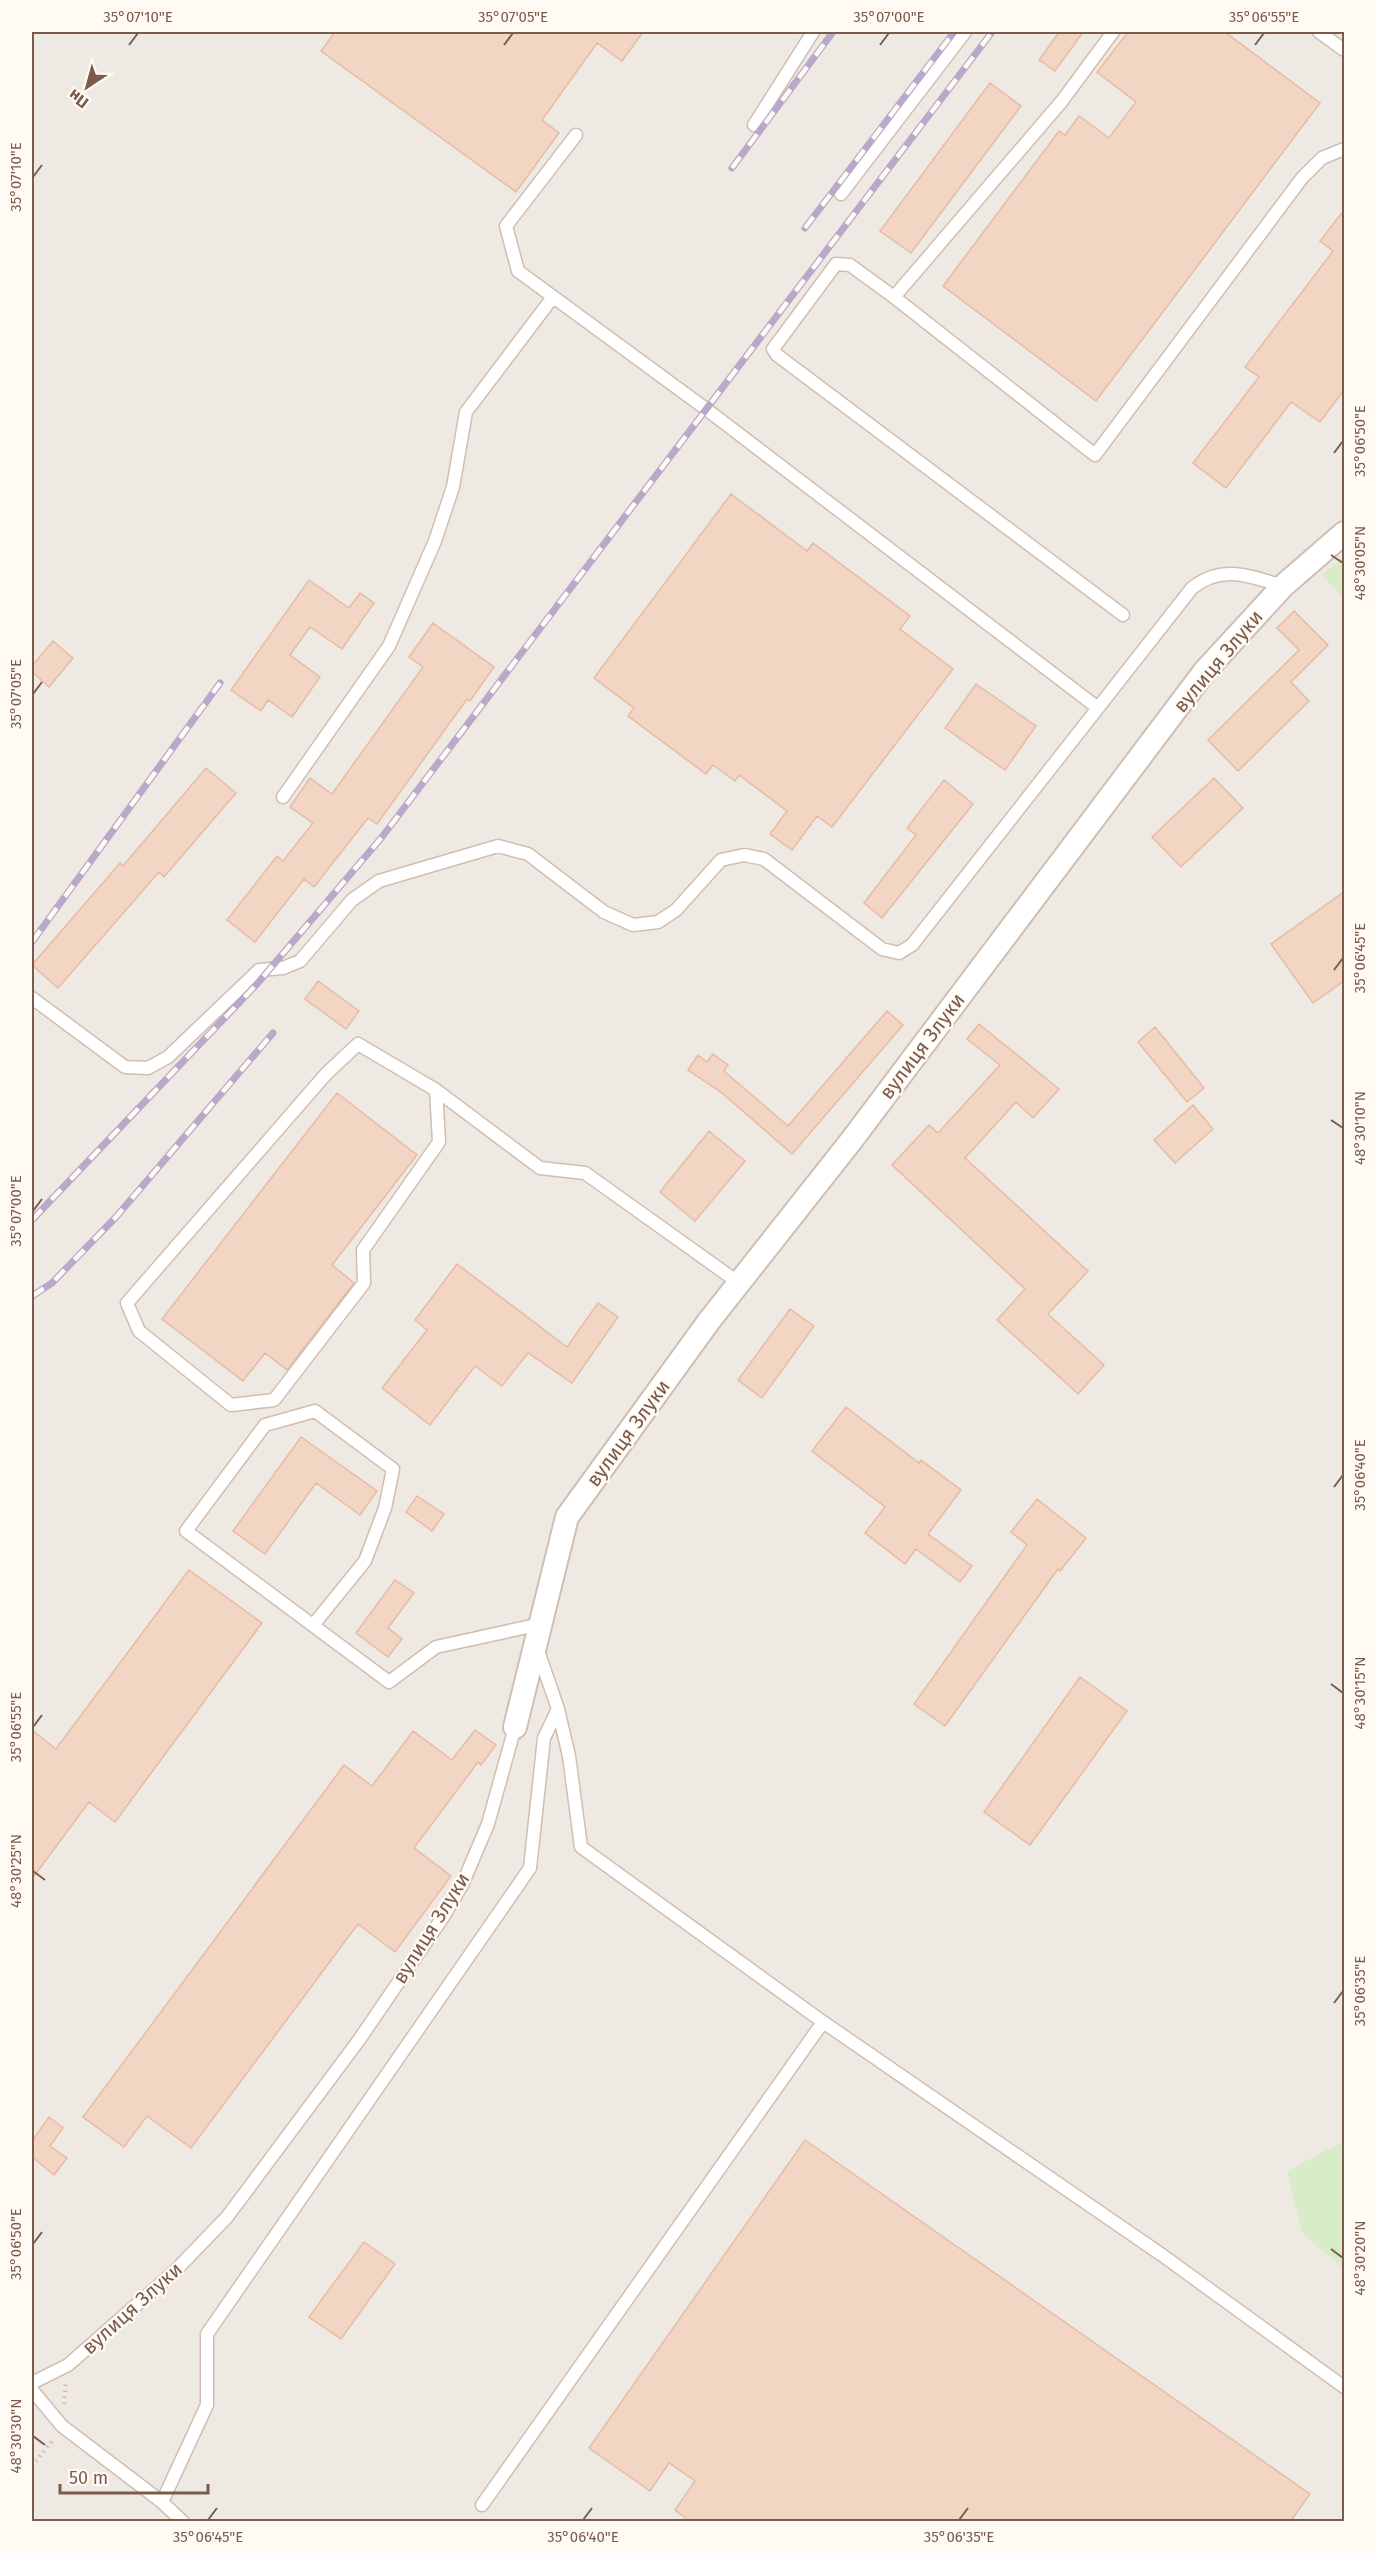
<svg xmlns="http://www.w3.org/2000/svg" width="1376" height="2553" font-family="'Fira Sans',sans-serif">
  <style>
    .industrial { fill: #efe9e4 }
    .green { fill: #d8ecc9 }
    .building { fill: #f3d5c3; stroke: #e6bba3; stroke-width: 1.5 }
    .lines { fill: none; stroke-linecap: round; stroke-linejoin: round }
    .service-casing { stroke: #d1beb0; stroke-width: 15 }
    .minor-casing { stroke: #d1beb0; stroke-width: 26 }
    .path { stroke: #d9b8a5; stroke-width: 4; stroke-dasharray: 1.5 4.5; stroke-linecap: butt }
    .service { stroke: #fff; stroke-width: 12 }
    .minor { stroke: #fff; stroke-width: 22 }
    .rail-casing { stroke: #b9a8c9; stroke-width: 7 }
    .rail { stroke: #fffaf3; stroke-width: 4.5; stroke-dasharray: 14; stroke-linecap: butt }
    .ticks { fill: none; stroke: #7a5c4d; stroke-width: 2 }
    .labels { text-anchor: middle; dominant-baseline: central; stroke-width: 4.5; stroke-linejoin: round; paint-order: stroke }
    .street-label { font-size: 20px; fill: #7a5c4d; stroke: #fffaf3 }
    .neatline { fill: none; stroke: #7a5c4d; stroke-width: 2 }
    .ticks-label { font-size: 15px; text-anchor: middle; fill: #7a5c4d }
  </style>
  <rect width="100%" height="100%" fill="#fdf6ec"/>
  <path class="industrial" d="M32,32H1344V2521L32,2522Z"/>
  <path class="green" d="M1344,557V599L1322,575Z
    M1344,2141V2269L1302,2233L1287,2171Z"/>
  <path class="building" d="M335,32H643L622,61L597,43L542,120L559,133L516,192L321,51Z
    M1059,32H1083L1055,71L1039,60Z
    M1128,32H1225L1320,103L1096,401L943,286L1059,131L1065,135L1079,116L1109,138L1136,102L1097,72Z
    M990,83L1021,106L911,253L880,231Z
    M1344,210V390L1320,422L1291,402L1226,488L1193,463L1259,377L1245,367L1333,251L1320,241Z
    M731,494L807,551L813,543L910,616L900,629L953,669L832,827L817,816L792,850L770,834L787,811L739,775L735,781L713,765L706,774L628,716L634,708L594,678Z
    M309,580L349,608L360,593L374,603L342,649L310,627L290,655L320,677L292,717L268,700L261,711L231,690Z
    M1294,611L1328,645L1291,682L1309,701L1238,771L1208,740L1299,650L1277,628Z
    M433,623L494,667L470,701L467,699L377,824L368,818L314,887L304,879L255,942L227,920L277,856L283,861L313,823L290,807L310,778L332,794L423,667L409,657Z
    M53,641L73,658L49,687L32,672V666Z
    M976,684L1036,726L1005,770L945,728Z
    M206,768L236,793L164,877L159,872L58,988L32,965L120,863L123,866Z
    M1214,778L1243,808L1181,867L1152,837Z
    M944,780L973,804L882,918L864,903L916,835L907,828Z
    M1344,892V981L1313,1003L1271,944Z
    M318,981L359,1011L346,1029L305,999Z
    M887,1011L903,1025L792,1154L722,1093L688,1070L698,1055L707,1062L713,1054L728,1065L724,1071L788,1126Z
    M979,1024L1059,1089L1033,1118L1016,1102L965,1158L1088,1271L1048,1314L1104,1365L1078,1394L997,1320L1025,1289L892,1165L929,1125L938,1133L1000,1065L967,1039Z
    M1155,1027L1204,1088L1187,1102L1138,1042Z
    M337,1093L417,1155L332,1265L354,1283L287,1370L265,1353L243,1381L162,1319Z
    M1193,1105L1213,1129L1175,1163L1154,1140Z
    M709,1131L745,1161L695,1221L660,1192Z
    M457,1264L567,1347L598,1303L618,1317L572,1383L528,1353L502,1386L475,1366L430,1425L382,1388L427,1330L415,1320Z
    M790,1309L814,1326L762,1398L738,1380Z
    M846,1407L919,1463L921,1460L961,1490L928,1534L972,1566L960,1582L916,1549L905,1564L865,1533L885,1507L812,1451Z
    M301,1437L377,1491L360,1515L316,1483L265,1554L233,1531Z
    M417,1496L444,1514L432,1531L406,1512Z
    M1037,1499L1086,1538L1060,1571L1058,1569L945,1726L914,1704L1027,1545L1011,1532Z
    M189,1570L262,1623L115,1822L89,1802L32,1879V1730L56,1749Z
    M395,1580L414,1593L388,1628L402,1639L388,1657L356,1633Z
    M1080,1677L1127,1711L1030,1845L984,1812Z
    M475,1730L496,1745L481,1765L478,1762L414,1848L451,1876L395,1952L358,1924L191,2148L147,2116L124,2147L83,2117L344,1765L372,1786L413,1731L452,1760Z
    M49,2117L63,2128L50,2146L67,2158L54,2175L32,2157V2141Z
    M805,2140L1310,2494L1290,2522H691L675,2510L695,2481L669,2463L650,2491L589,2448Z
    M364,2242L395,2264L341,2339L309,2317Z"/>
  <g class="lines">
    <defs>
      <path id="service" d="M1113,32L1062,101L894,297L1095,455L1302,178L1322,158L1344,149
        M1319,32L1344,50
        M754,125L813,32
        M576,135L506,226L518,271L706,409L1098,708
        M841,194L965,32
        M894,297L850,265L836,264L773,349L777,355L1123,615
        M283,797L389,646L435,541L453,487L466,412L553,297
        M32,998L125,1067L148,1068L168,1057L259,970L283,968L300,961L352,900L379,881L498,846L528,854L604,912L633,925L658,922L676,910L721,860L744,855L764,859L882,949L899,953L912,945L1192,588C1222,564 1250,576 1283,586
        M436,1090L439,1142L363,1250L364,1283L274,1400L231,1405L139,1331L127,1303L326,1074L358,1044L436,1090L540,1168L585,1173L739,1283
        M314,1624L365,1561L385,1508L393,1469L315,1411L265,1425L186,1531L389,1682L436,1647L541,1624
        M558,1709L569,1756L581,1847L823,2022
        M32,2383L68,2365L174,2272L227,2217L359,2040L443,1917L462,1885L488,1824L515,1727
        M32,2390L62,2426L162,2502
        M482,2505L823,2022L1162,2255L1344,2387
        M183,2522L162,2502L207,2405V2334L530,1868L544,1738L558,1709L537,1648"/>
      <path id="minor" d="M515,1727L567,1517L709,1321L851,1141L1204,672L1283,586L1344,533"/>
    </defs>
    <use href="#service" class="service-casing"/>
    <use href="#minor" class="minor-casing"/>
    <path class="path" d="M64,2404L66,2382
      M32,2466L54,2439"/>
    <use href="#service" class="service"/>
    <use href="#minor" class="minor"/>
    <defs>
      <path id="rail" d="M732,168L833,32
        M805,228L954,32
        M32,942L220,683
        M32,1220L257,984L382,837L992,32
        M32,1296L52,1283L116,1217L273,1033"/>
    </defs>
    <use href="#rail" class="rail-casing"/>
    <use href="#rail" class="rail"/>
  </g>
  <path class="ticks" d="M129,45L138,33M504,45L513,33M880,45L889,33M1255,45L1264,33M33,177L42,165M1334,453L1343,441M1331,555L1343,563M33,694L42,682M1334,970L1343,958M1331,1120L1343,1128M33,1211L42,1199M1334,1487L1343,1475M1331,1684L1343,1693M33,1727L42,1715M33,1871L45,1880M1334,2003L1343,1991M33,2244L42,2232M1331,2249L1343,2258M33,2436L45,2445M208,2520L217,2508M583,2520L592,2508M959,2520L968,2508"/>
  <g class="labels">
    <g class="street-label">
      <text transform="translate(1218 661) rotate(-50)">вулиця Злуки</text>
      <text transform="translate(922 1046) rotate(-53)">вулиця Злуки</text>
      <text transform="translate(628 1433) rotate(-54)">вулиця Злуки</text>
      <text transform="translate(431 1928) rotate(-58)">вулиця Злуки</text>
      <text transform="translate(132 2308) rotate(-42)">вулиця Злуки</text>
    </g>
  </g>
  <rect width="1376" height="2553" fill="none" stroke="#fffaf3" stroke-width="66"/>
  <g transform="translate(87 87) rotate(216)" stroke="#fffaf3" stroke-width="4.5" paint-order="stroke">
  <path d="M0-4.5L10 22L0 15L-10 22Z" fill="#7a5c4d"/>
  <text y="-9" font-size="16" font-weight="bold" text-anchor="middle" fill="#7a5c4d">Пн</text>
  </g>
  <path d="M60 2484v9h148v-9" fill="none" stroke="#7a5c4d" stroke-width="3"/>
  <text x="69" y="2484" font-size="18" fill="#7a5c4d" stroke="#fffaf3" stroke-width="4.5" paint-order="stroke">50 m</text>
  <rect x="33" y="33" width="1310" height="2487" class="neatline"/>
  <g class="ticks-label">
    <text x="138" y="22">35°07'10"E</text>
    <text x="513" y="22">35°07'05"E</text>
    <text x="889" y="22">35°07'00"E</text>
    <text x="1264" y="22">35°06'55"E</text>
    <text transform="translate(16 177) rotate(-90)" y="5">35°07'10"E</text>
    <text transform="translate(1360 441) rotate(-90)" y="5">35°06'50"E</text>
    <text transform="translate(1360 563) rotate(-90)" y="5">48°30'05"N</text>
    <text transform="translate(16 694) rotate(-90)" y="5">35°07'05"E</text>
    <text transform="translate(1360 958) rotate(-90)" y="5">35°06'45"E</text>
    <text transform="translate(1360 1128) rotate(-90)" y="5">48°30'10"N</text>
    <text transform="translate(16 1211) rotate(-90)" y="5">35°07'00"E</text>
    <text transform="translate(1360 1475) rotate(-90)" y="5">35°06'40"E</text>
    <text transform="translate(1360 1693) rotate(-90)" y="5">48°30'15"N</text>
    <text transform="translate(16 1727) rotate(-90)" y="5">35°06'55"E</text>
    <text transform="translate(16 1871) rotate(-90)" y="5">48°30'25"N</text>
    <text transform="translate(1360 1991) rotate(-90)" y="5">35°06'35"E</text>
    <text transform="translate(16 2244) rotate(-90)" y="5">35°06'50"E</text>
    <text transform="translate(1360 2258) rotate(-90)" y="5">48°30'20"N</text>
    <text transform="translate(16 2436) rotate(-90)" y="5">48°30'30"N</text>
    <text x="208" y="2542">35°06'45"E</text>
    <text x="583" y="2542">35°06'40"E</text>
    <text x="959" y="2542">35°06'35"E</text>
  </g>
</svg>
